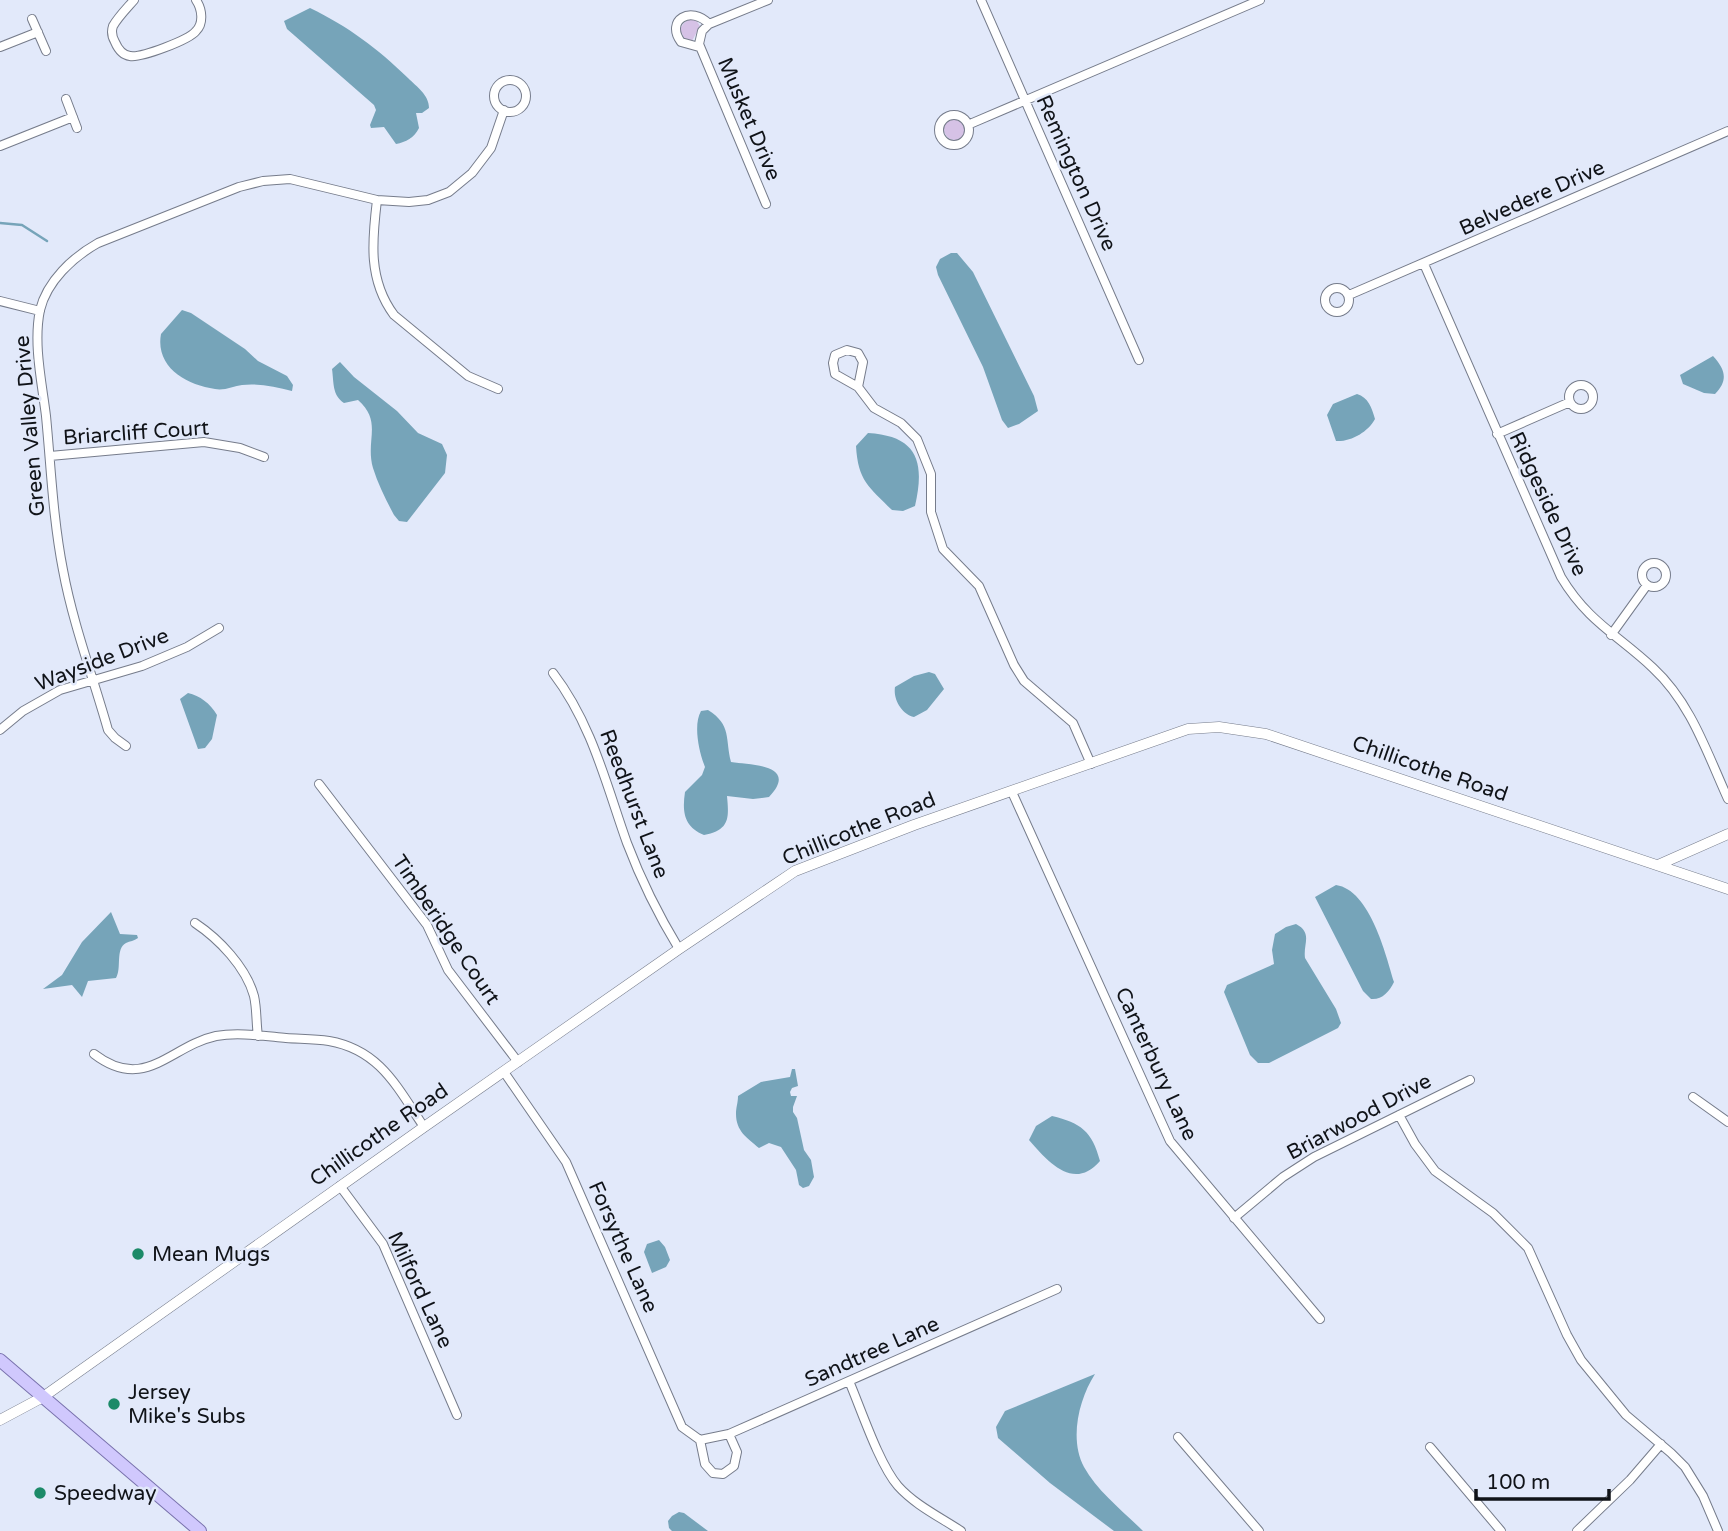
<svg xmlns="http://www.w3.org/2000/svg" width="1728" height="1531" font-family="'Varela Round',sans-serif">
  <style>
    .green { fill: #d6c2e6 }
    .water { fill: #76a4b9 }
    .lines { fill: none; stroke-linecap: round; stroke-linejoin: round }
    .stream { stroke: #76a4b9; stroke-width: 2.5 }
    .minor-casing { stroke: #767c8b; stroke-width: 10 }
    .tertiary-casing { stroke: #767c8b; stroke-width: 11 }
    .primary-casing { stroke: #7871ac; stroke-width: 14 }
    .minor { stroke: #fff; stroke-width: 8 }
    .tertiary { stroke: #fff; stroke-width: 10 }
    .primary { stroke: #d0c8fd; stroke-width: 12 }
    .poi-dot { fill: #1c8a68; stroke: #e2e9fa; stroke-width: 2.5 }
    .labels { text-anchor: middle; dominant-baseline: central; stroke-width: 5; stroke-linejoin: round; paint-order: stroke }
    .street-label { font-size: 21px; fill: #101318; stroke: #e2e9fa }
    .poi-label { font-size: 21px; fill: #101318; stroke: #e2e9fa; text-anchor: start }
  </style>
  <rect width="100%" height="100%" fill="#e2e9fa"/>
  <path class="green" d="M690,19L696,20L700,26L692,41L684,38L680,29L684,23Z
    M944 129a11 11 0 1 1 22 0a11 11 0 1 1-22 0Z"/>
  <path class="water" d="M310,8C349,27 377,48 408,78C417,87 429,95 429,108L422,113H416L419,128C414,138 406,142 396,144L384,127L371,128L370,125L376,110L374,105L287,29L284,21Z
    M951,253H957L973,272L1034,396L1038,411L1019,424L1008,428L1002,420L983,367L938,275L936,267L940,259Z
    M182,310L191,313L245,349L258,361L287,376L293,385L292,391C276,387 259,383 242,385C234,386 224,391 215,389C186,385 155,367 161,334Z
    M1713,356C1726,370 1728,381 1715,394L1704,393L1683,384L1680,375Z
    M340,362L354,377L397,411L418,433L442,444L447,455L445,473L407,522L399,521L394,515C386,500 378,484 373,468C365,440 383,422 358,400L344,403C332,395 334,383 332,369Z
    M1357,394C1368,397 1372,408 1375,419C1368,432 1351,442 1336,441L1327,415L1333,404Z
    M868,433C918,436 925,462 915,506L903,511L892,510C869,487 858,481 856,446Z
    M929,672L935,674L944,689L927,710L914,717C902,714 893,700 895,687L914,676Z
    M188,693C200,696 210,703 217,715L212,739L205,748L198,749L180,699Z
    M708,710C732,725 725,739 731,762C749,765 800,764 769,797L753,799L727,796C729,818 730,830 704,835C684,827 682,812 685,792L702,775L705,767C699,752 693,725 701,711Z
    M1336,885C1370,890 1386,955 1394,982C1389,992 1382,1000 1371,999L1363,991L1315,897Z
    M111,912L120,934L137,935L138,938C134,941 130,941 126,943C115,949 122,968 116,978L88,981L82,997L72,985L43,989L62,975L82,942Z
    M1296,924C1313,933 1303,944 1305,958L1336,1009L1341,1023L1338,1028L1269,1063H1258L1250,1055L1224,992L1227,985L1274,964L1272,950L1275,934L1286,927Z
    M792,1069H795L798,1086L792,1088L790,1092L791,1096H797L793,1107V1112L797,1118L804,1150L811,1160L814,1177L809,1186L803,1188L799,1185L796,1170L781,1147L769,1143L759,1148C747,1138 736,1131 736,1114C736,1107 738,1103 738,1096L761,1082L790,1077Z
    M1052,1116C1081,1123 1092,1131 1100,1161C1074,1191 1049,1163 1029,1140L1036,1126Z
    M659,1240L665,1247L670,1260L666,1267L652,1273L644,1252L647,1244Z
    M1095,1374C1079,1399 1069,1439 1084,1467C1097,1491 1124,1512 1143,1531H1114L1050,1483L998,1438L996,1427L1005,1411Z
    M679,1512L684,1513L708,1531H672L669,1528L668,1521L672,1516Z"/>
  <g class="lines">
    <path class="stream" d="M0,223L22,225L47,241"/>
    <defs>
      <path id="minor" d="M134,0C127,8 118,17 113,26C111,32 112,37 115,42C118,49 122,55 130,56C141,58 189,40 196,31C204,23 202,9 196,0
        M981,0L1139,360
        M32,19L46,51
        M0,47L38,32
        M699,47L681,42C665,20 691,5 709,24
        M494 96a16 16 0 1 1 32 0a16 16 0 1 1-32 0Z
        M66,99L77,128
        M939 130a15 15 0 1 1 30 0a15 15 0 1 1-30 0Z
        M970,124L1260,0
        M0,146L73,117
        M377,200C372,241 368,280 394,315L468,376L498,389
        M766,204L699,44L702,31L709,24L768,0
        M1424,264L1561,577C1588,622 1618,635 1653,668C1691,703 1707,753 1728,799
        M1325 300a12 12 0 1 1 24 0a12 12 0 1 1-24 0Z
        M1349,295L1728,131
        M0,301L40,311
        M1569 397a12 12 0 1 1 24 0a12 12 0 1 1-24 0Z
        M858,387L863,362L858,353L847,350L835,355L833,363L835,374L858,387L874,408L901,423L917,439L931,474V512L943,549L979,586L1014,665L1024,681L1073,723L1091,764
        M1497,434L1570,402
        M50,456L204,442L240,448L264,457
        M1642 575a12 12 0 1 1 24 0a12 12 0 1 1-24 0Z
        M1611,635L1647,585
        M553,673C592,724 606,784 627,843C641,880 659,916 679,949
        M0,730L23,711L60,690L142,666L187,647L219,628
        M126,746L115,738L108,730C93,677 73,624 63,570C53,519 51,468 46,416C42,383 33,344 40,310C47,281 73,257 98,243L239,187L263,181L290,179L377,200L409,202L428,200L449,192L472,173L491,148L504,110
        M319,784L427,925L448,970L518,1062
        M1012,792L1170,1141L1320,1319
        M195,923C219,939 246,967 254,996C257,1009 256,1023 258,1036
        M94,1054C145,1093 170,1046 216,1036C238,1032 264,1036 286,1038C300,1039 315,1039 329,1041C380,1050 397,1087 424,1127
        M504,1072L566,1162L682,1427L700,1440
        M1693,1097L1728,1122
        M1399,1115L1415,1144L1435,1171L1493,1213L1528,1248L1567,1335L1581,1360L1626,1415L1671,1453L1685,1467L1703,1496L1718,1531
        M340,1186L383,1244L457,1415
        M1234,1218L1283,1177L1314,1157L1470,1080
        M849,1381C861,1409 879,1464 898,1486C915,1505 940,1517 961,1531
        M1178,1437L1259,1531
        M700,1440L729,1434L1057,1289
        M700,1440L705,1464L713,1473L723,1474L734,1466L737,1452L729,1434
        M1430,1447L1501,1531
        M1577,1531L1630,1480L1661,1444"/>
      <path id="tertiary" d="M1658,865L1728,834
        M0,1420L43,1397L424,1127L679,949L795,871L914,825L1188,729L1219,727L1266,734L1728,889"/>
      <path id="primary" d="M0,1360L200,1531"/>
    </defs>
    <use href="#minor" class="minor-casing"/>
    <use href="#tertiary" class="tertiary-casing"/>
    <use href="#primary" class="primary-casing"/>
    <use href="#minor" class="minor"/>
    <use href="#tertiary" class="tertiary"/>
    <use href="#primary" class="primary"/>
  </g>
  <g class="poi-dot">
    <circle cx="138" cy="1254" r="7"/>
    <circle cx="114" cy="1404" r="7"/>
    <circle cx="40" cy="1493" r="7"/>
  </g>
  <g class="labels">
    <g class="street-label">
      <text transform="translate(749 119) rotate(67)">Musket Drive</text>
      <text transform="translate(1076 173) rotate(66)">Remington Drive</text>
      <text transform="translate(1532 198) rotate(-24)">Belvedere Drive</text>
      <text transform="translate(30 426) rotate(-95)">Green Valley Drive</text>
      <text transform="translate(136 433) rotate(-4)">Briarcliff Court</text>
      <text transform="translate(1548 504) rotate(65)">Ridgeside Drive</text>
      <text transform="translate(102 660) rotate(-21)">Wayside Drive</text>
      <text transform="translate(1430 769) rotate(19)">Chillicothe Road</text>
      <text transform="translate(634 804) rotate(69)">Reedhurst Lane</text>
      <text transform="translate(859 829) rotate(-22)">Chillicothe Road</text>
      <text transform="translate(446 930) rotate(56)">Timberidge Court</text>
      <text transform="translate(1156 1064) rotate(65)">Canterbury Lane</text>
      <text transform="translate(1359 1117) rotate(-28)">Briarwood Drive</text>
      <text transform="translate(379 1135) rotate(-35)">Chillicothe Road</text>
      <text transform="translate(623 1247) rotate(66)">Forsythe Lane</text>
      <text transform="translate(420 1290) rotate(65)">Milford Lane</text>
      <text transform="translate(872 1352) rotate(-24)">Sandtree Lane</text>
    </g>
    <g class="poi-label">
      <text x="152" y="1254">Mean Mugs</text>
      <text x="128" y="1392">Jersey<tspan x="128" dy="24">Mike's Subs</tspan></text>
      <text x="54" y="1493">Speedway</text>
    </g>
  </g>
  <path d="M1476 1489v10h133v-10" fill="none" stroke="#101318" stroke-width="3.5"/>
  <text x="1486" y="1489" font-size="21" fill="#101318" stroke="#e2e9fa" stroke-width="5" paint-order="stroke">100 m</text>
</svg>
